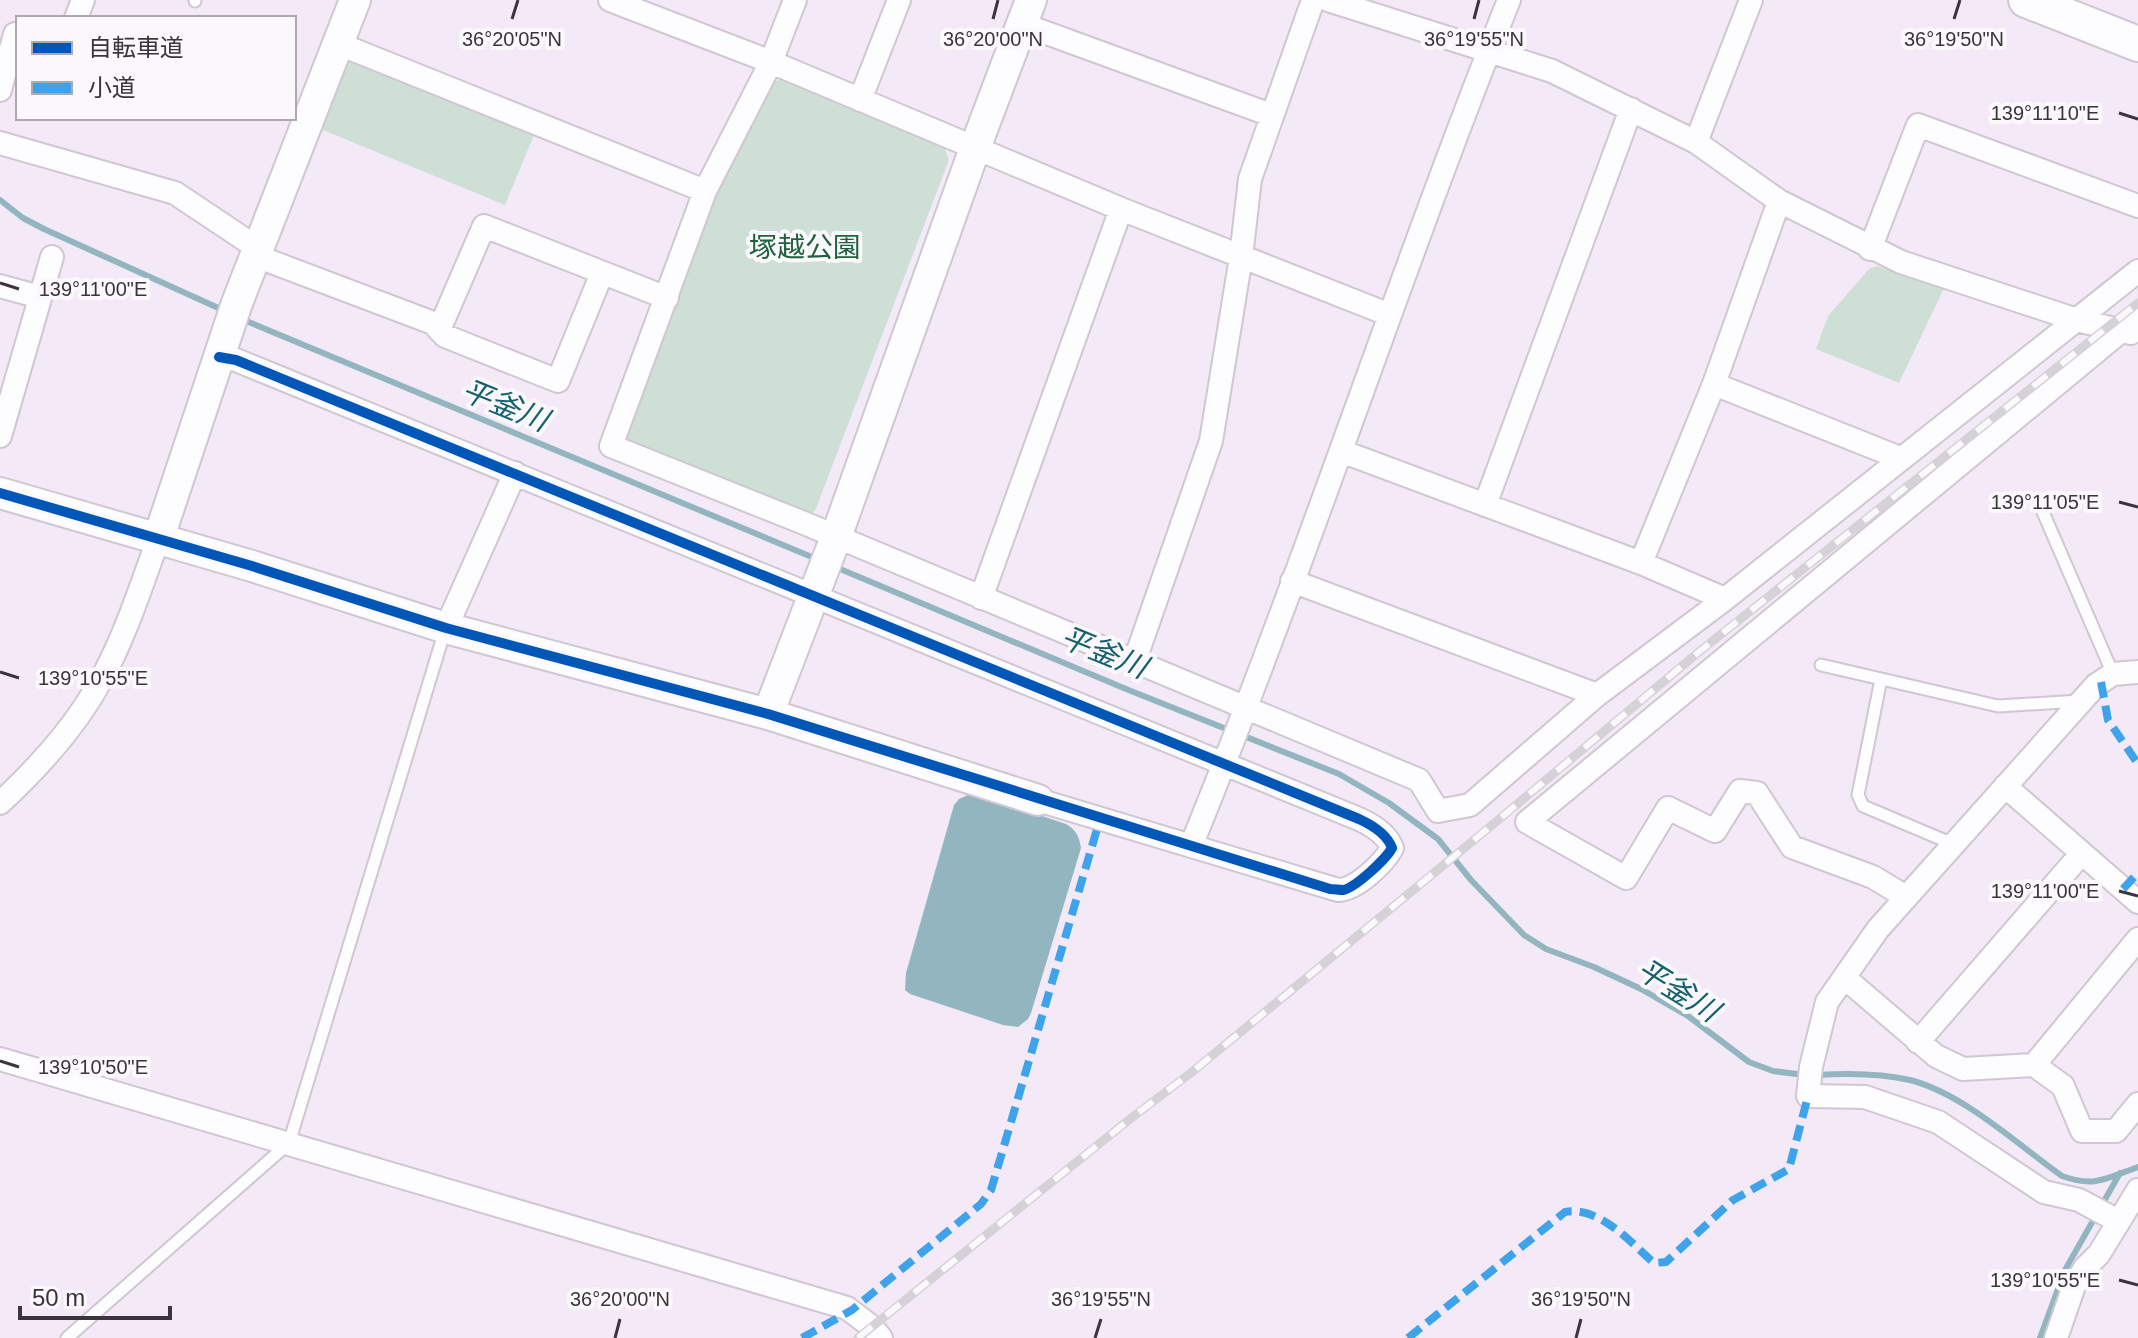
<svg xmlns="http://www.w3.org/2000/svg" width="2138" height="1338" font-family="Arial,'Noto Sans JP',sans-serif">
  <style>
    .green { fill: #cedfd6 }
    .water { fill: #92b5c0 }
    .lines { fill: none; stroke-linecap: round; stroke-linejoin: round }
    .stream { stroke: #92b5c0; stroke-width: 6 }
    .lane-casing { stroke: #cfc7d1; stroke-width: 15 }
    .street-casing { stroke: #cfc7d1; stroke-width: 26 }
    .secondary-casing { stroke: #cfc7d1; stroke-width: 34 }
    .primary-casing { stroke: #cfc7d1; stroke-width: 38 }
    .lane { stroke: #fdfcfe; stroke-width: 11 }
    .street { stroke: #fdfcfe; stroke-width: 22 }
    .secondary { stroke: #fdfcfe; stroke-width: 30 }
    .primary { stroke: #fdfcfe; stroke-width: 34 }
    .rail-casing { stroke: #d5d2d7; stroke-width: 9 }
    .rail { stroke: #fbf8fc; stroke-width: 6; stroke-dasharray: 18; stroke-linecap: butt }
    .quiet { stroke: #3fa3ec; stroke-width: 8; stroke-dasharray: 16 8; stroke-linecap: butt }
    .cycleway-casing { stroke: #fbf8fc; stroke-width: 15 }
    .cycleway { stroke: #0057b8; stroke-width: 10 }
    .ticks { fill: none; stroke: #3b333d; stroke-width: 3 }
    .labels { text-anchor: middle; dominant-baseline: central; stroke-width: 8; stroke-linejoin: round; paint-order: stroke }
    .park-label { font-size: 28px; fill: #20623f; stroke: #fbf8fc }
    .water-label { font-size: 30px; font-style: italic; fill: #15616c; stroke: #fbf8fc }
    .ticks-label { font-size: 20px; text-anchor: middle; fill: #3b333d; stroke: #fbf8fc; stroke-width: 8; stroke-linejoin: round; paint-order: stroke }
  </style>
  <rect width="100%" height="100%" fill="#f4eaf7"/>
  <path class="green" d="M349,61L534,135L505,205L318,128L344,64Z
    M781,79L943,144L949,160L815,511L806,514L630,442L625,435L714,198L769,84Z
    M1877,266L1945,286L1899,383L1816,349L1828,316L1869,269Z"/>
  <path class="water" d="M968,795L1012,806L1066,824C1076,830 1079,836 1081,848L1031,1013L1028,1019L1018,1027L1003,1025L910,994L905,990L906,973L954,805L959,799Z"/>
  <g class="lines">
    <path class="stream" d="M0,200L23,218L44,229L225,311
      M239,318L819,560
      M833,566L1126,689L1339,774L1389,803L1438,839L1471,880L1524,935L1546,949L1594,967L1641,989L1688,1016L1749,1062L1773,1071L1805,1075
      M1817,1075C1847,1073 1880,1073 1910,1080C1964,1094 2017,1144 2062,1176C2096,1188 2106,1178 2138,1167
      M2040,1338L2065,1270L2120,1173"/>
    <defs>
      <path id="lane" d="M195,1V0
        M2043,512L2113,674
        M1821,665L1998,706L2079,701
        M1881,679L1858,795L1863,806L1953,844
        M67,1338L289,1143L445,630"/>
      <path id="street" d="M610,0L771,62L1121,209L1390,315
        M795,0L771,62L705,191L611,446L804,523L1419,780L1438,811L1470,805L1597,695L1725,599L2138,271
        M1328,0L1552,71L1696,142L1779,201L1901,262L2077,320L2131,333
        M76,18L83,0
        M1022,24L1271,115
        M339,44L705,191
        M0,90L15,34
        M860,100L899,0
        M1696,142L1751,0
        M0,143L175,193L259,249
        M1870,249L1918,125L2138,206
        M256,256L433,323L445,336L558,381L602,273
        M0,286L40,297
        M439,330L484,226L667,298
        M219,357L236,360L1359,819C1372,825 1387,834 1392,848C1384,863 1356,890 1338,890L1038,800
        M1714,384L1900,458
        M0,436L52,257
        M1341,451L1641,563L1725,599
        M1485,505L1631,109
        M1641,563L1714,384L1779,201
        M1292,581L1597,695
        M981,598L1121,209
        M446,628L515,473
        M1134,663L1211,441L1241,257L1250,179L1313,0
        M2005,786L2138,902
        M0,803C39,767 77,725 102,678C126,634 141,586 158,540
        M1191,846C1305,567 1397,280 1509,0
        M1906,897L1873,877L1792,847L1757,793L1740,791L1715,831L1668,808L1626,878L1527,822L2138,317
        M1845,978L1936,1056L1963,1069L2034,1065L2063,1086L2082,1131H2116L2138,1104
        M1918,1042L2082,853
        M0,1059L847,1308L872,1327L881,1338
        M2034,1065L2138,939
        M2118,1221L2079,1200L2044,1192L1938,1122L1865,1097L1808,1096L1811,1067L1827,1002L1878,929L2096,685L2113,674L2138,672
        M2056,1338L2074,1286L2085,1268L2099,1254L2138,1190"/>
      <path id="secondary" d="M0,493L252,566L446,628L768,714L1038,800
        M158,540L237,303L355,0
        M768,714L836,537L975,148L1031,0"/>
      <path id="primary" d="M2026,0L2138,44"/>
    </defs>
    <use href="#lane" class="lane-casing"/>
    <use href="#street" class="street-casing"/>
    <use href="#secondary" class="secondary-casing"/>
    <use href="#primary" class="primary-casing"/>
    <use href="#lane" class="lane"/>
    <use href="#street" class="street"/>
    <use href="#secondary" class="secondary"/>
    <use href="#primary" class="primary"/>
    <defs>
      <path id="rail" d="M858,1338L1130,1119L1192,1072L1491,826L1700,651L2138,303"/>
    </defs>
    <use href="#rail" class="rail-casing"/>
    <use href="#rail" class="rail"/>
    <path class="quiet" d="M2101,682L2108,720L2138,764
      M2123,889L2138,873
      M802,1338L852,1310L981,1204L991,1190L1100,819
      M1408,1338L1565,1212C1600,1206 1630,1242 1654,1263L1666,1262L1733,1200L1789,1169L1808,1096"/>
    <defs>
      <path id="cycleway" d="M0,493L252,566L446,628L768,714L1330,889C1334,889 1339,890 1343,890C1355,888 1386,859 1392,848C1387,834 1372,825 1359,819L236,360L219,357"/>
    </defs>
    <use href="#cycleway" class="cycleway-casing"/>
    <use href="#cycleway" class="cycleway"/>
  </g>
  <path class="ticks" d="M512,19L518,0M993,19L998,0M1474,19L1479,0M1954,19L1960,0M2119,113L2138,119M0,283L19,289M2119,502L2138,507M0,672L19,678M2119,891L2138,896M0,1061L19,1067M2119,1280L2138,1285M615,1338L620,1319M1095,1338L1101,1319M1576,1338L1581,1319"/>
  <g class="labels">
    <g class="park-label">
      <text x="805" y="247">塚越公園</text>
    </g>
    <g class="water-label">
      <text transform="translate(505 405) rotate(22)">平釜川</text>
      <text transform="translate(1104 652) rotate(22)">平釜川</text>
      <text transform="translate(1678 990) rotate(32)">平釜川</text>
    </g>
  </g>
  <g class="ticks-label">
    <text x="512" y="46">36°20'05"N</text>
    <text x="993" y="46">36°20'00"N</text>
    <text x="1474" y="46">36°19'55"N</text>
    <text x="1954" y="46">36°19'50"N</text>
    <text x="2045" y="120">139°11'10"E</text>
    <text x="93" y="296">139°11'00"E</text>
    <text x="2045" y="509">139°11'05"E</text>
    <text x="93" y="685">139°10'55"E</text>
    <text x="2045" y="898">139°11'00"E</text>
    <text x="93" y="1074">139°10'50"E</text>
    <text x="2045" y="1287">139°10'55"E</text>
    <text x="620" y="1306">36°20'00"N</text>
    <text x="1101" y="1306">36°19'55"N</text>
    <text x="1581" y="1306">36°19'50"N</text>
  </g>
  <rect x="16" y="16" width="280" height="104" fill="#fbf8fc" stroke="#aea9b0" stroke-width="2"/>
  <rect x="32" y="42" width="40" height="12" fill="#0057b8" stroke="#aea9b0" stroke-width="2"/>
  <text x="88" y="56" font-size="24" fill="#3b333d">自転車道</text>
  <rect x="32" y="82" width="40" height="12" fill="#3fa3ec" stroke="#aea9b0" stroke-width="2"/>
  <text x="88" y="96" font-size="24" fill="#3b333d">小道</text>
  <path d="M20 1306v12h150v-12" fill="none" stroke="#3b333d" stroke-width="4"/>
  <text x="32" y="1306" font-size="24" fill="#3b333d" stroke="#fbf8fc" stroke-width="6" paint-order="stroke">50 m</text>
</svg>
